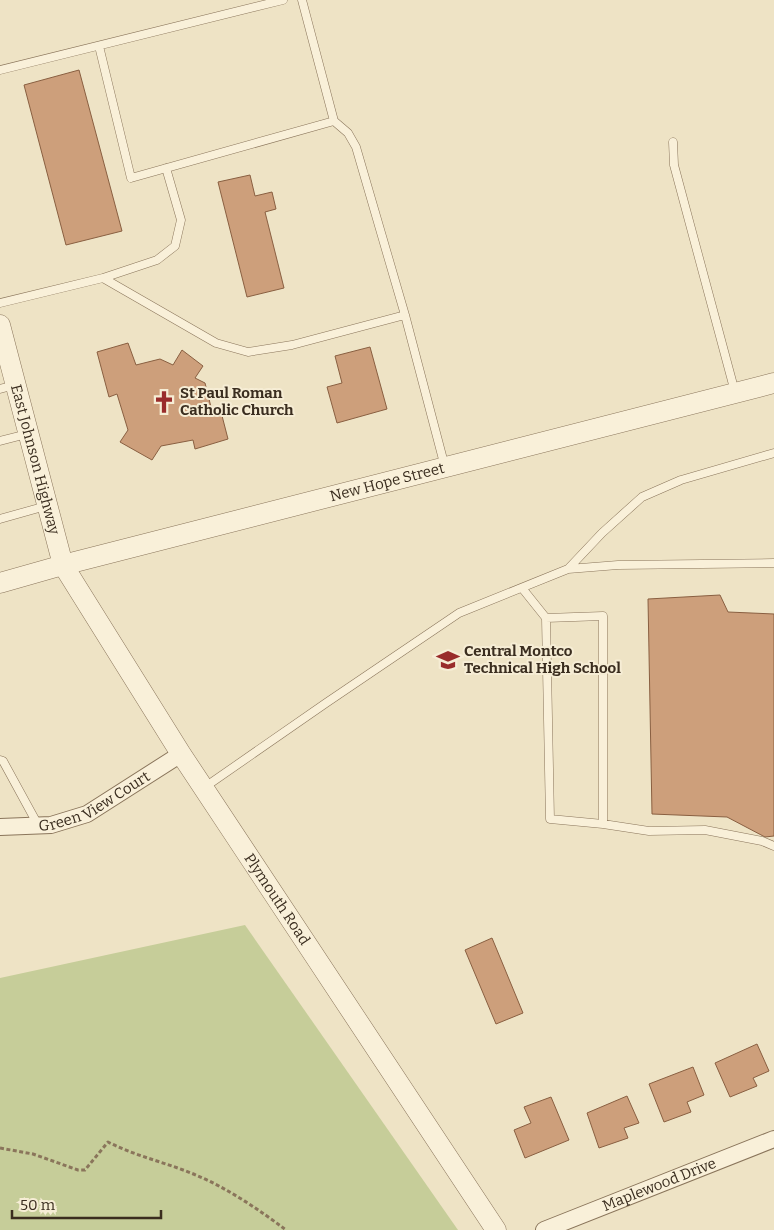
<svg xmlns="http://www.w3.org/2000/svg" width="774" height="1230" font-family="Bitter,serif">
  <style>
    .green { fill: #c6cd99 }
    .building { fill: #cd9f7b; stroke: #895f41 }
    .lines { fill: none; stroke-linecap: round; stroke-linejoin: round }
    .service-casing { stroke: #8a755b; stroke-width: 9 }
    .minor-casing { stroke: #8a755b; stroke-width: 18 }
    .tertiary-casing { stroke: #8a755b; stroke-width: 21 }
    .path { stroke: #8a755b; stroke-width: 3; stroke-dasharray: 4 2.5; stroke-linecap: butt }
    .service { stroke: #f9f0d9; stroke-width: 8 }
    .minor { stroke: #f9f0d9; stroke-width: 16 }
    .tertiary { stroke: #f9f0d9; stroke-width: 20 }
    .labels { text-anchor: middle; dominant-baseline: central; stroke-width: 4; stroke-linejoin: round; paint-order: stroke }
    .poi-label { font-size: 15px; font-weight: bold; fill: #3a2d1f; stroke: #f6edd5; text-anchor: start }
    .street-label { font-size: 15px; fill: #3a2d1f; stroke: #f6edd5 }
  </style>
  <rect width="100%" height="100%" fill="#eee3c5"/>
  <path class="green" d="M245,925L458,1230H0V978Z"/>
  <path class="building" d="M79,70L122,231L66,245L24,85Z
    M250,175L255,196L272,192L276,209L265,212L284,288L247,297L218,182Z
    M128,343L136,365L160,359L173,365L182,350L203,366L195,378L205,383L212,411L220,408L228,439L195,449L193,440L161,446L152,460L120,442L128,430L117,394L109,397L97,352Z
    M370,347L387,409L337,423L327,387L342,383L335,356Z
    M720,595L728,612L774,614V836L765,837L727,817L652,814L648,599Z
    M492,938L523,1013L496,1024L465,950Z
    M757,1044L769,1071L753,1078L757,1086L730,1097L715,1063Z
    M693,1067L704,1095L687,1102L691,1112L664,1122L649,1084Z
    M627,1096L639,1123L624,1128L628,1138L599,1148L587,1113Z
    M551,1097L569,1140L525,1158L514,1130L531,1123L524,1107Z"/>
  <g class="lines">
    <defs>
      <path id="service" d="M302,0L334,121L348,133L356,147L405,315L445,467
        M99,46L131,178L334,121
        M0,70L283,0
        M673,142L674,165L735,392
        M103,278L157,260L175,246L181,220L166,168
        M0,303L103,278L216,343L248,352L292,345L405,315
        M0,389L15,385
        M0,441L27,434
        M0,519L46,506
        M568,569L602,533L642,497L681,480L774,453
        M522,588L546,618
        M0,760L3,761L38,825
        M205,787L326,703L459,613L568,569L618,565L774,563
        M603,824V616L546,618L550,819L603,824L649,831L705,830L762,841L774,846"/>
      <g id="minor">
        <path id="s1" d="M0,827L51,825L87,814L181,754"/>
        <path id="s2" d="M544,1230L774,1139"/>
      </g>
      <g id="tertiary">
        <path id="s3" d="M0,325L63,565L181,754L496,1230"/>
        <path id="s4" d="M0,583L63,565L774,383"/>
      </g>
    </defs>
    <use href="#service" class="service-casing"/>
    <use href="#minor" class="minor-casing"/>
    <use href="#tertiary" class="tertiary-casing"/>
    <path class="path" d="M0,1148L33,1154L78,1170H85L108,1142C137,1157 169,1163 198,1176C227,1188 261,1211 286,1230"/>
    <use href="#service" class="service"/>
    <use href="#minor" class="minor"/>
    <use href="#tertiary" class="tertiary"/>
  </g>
  <defs>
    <symbol id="church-bare" viewBox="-9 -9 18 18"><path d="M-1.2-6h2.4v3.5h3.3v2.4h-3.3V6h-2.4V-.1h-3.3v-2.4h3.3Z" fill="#992c2b" stroke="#f6edd5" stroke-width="2.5" paint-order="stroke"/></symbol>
    <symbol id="school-bare" viewBox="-9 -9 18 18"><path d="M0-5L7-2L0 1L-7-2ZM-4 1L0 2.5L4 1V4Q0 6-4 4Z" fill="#992c2b" stroke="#f6edd5" stroke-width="2.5" paint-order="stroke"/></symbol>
  </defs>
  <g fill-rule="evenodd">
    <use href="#church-bare" x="148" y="386" width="32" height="32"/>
    <use href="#school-bare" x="432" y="644" width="32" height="32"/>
  </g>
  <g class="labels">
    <g class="poi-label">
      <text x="180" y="393">St Paul Roman<tspan x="180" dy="17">Catholic Church</tspan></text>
      <text x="464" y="651">Central Montco<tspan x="464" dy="17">Technical High School</tspan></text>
    </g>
    <g class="street-label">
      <text stroke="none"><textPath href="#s3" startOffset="139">East Johnson Highway</textPath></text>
      <text stroke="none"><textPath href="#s4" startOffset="400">New Hope Street</textPath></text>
      <text stroke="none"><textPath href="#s1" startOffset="100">Green View Court</textPath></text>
      <text stroke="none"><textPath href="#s3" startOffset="645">Plymouth Road</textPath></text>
      <text stroke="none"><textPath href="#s2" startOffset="124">Maplewood Drive</textPath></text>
    </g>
  </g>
  <path d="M12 1210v8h149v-8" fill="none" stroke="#3a2d1f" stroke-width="2.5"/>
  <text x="20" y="1210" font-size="15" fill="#3a2d1f" stroke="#f6edd5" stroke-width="4" paint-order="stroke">50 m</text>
</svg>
